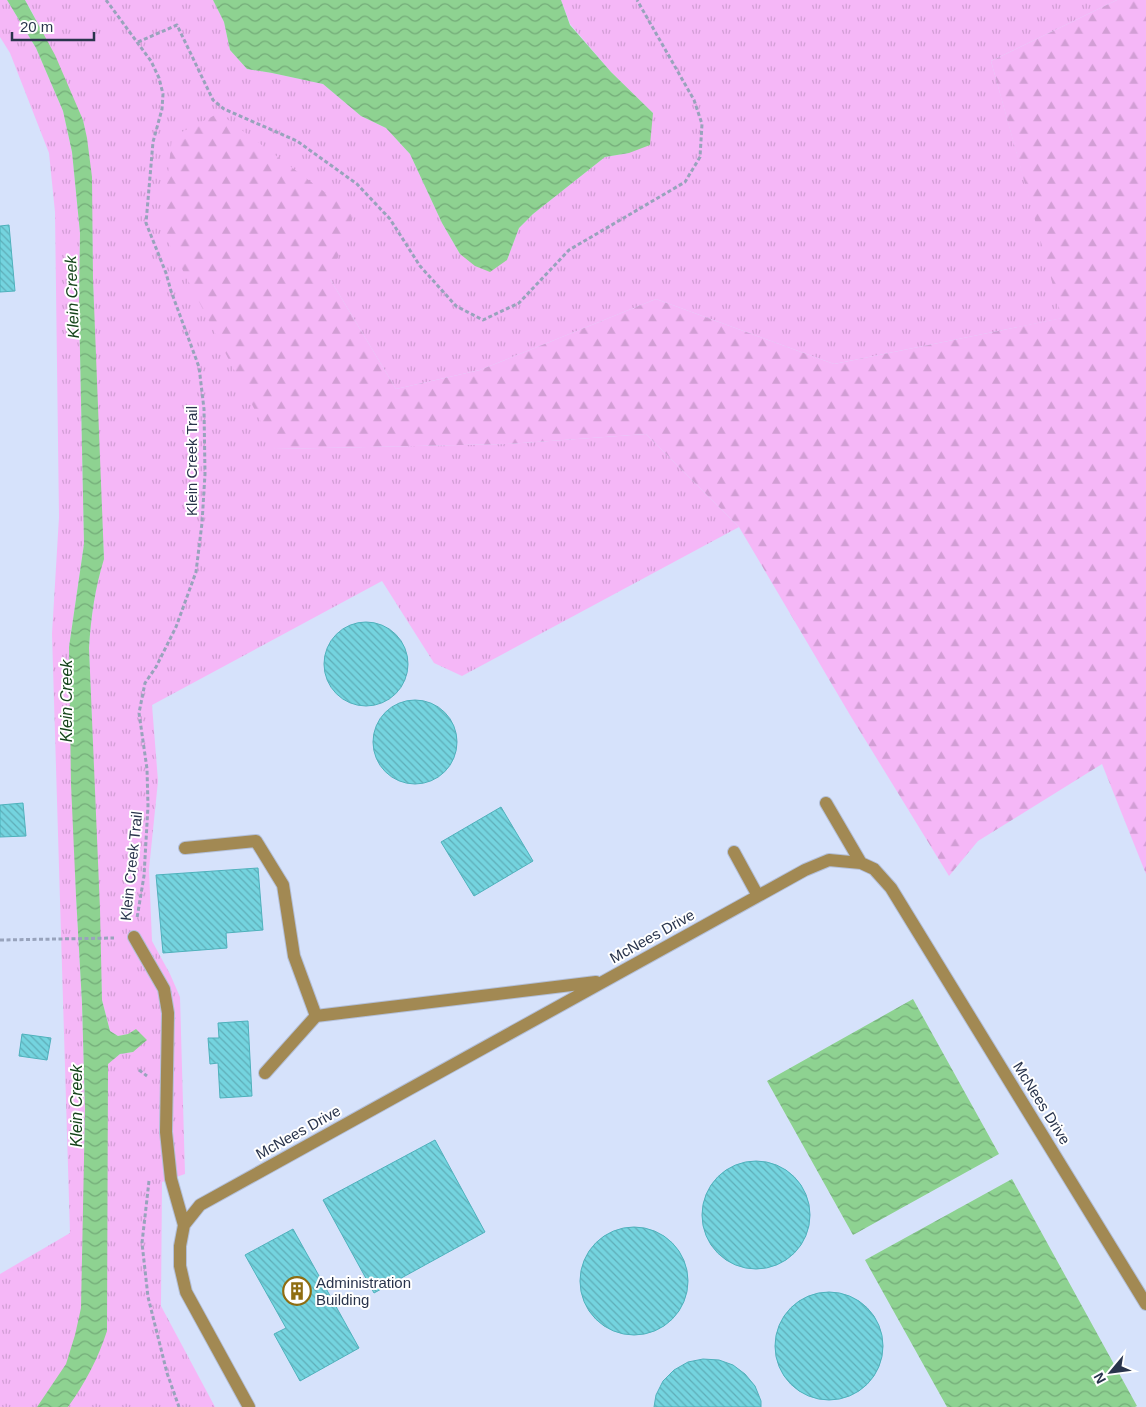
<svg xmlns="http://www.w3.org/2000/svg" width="1146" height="1407" font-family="Arial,sans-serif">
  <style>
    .grass { fill: url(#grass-tufts) }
    .forest { fill: url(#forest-firs) }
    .water { fill: url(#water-waves) }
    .building { fill: url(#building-back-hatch); stroke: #4fb1bc }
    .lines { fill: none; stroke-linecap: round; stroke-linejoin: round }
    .minor-casing { stroke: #b3bfd8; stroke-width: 14 }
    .path { stroke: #98a3bc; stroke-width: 3; stroke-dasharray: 4 2.5; stroke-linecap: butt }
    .minor { stroke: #a28953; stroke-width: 12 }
    .labels { text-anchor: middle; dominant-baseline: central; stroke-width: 4; stroke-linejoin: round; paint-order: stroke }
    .street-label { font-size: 15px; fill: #29344c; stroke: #fff }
    .poi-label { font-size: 15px; fill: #29344c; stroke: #fff; text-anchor: start }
    .water-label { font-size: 16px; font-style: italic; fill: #15441b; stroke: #fff }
  </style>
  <defs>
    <pattern id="grass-tufts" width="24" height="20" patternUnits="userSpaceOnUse" patternTransform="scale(1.25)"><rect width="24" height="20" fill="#f5b7f7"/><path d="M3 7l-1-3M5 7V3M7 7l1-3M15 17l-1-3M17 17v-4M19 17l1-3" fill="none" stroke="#d29ed5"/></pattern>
    <pattern id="forest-firs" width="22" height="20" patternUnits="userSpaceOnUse" patternTransform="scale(1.25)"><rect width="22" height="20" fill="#f5b7f7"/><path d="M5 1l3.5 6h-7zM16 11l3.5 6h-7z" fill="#d29ed5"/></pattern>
    <pattern id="water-waves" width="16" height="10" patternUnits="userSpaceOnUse" patternTransform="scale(1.25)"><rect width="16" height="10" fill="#8ed291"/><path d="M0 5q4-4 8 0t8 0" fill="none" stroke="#74ab79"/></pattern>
    <pattern id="building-back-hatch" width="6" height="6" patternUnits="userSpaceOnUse" patternTransform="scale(1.25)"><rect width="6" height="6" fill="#74d4df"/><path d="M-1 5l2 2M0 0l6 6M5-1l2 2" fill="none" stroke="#5fadb7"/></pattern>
  </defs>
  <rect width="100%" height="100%" fill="#d6e2fb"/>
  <path class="grass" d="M0,0H7L36,48L63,111L72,152L80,233L79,304L84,544L69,647L76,896L82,1003L85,1109L84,1185L107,1246V1064L120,1054L133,1052L129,1034L118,1036L110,1031L102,1000L89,648C91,617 95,588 104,558C99,466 96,374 93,282C91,227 95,173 83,120L32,12L25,0H213L224,22L230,50L247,69L272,73L323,84L361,116L386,128L410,154L442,223L460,254L507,260L519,228L533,214L605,157L629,153L653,113L611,72L570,24L561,0H1117L991,61L1063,318L834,364L656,299L480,370L396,389L330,279L219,113L275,449L507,444L646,434L739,527L462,676L434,663L382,581L152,705L158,781L149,869L152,941L170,974L180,997L185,1174L162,1182L161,1306L215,1407H0V1274L70,1233L52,634L59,517L55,212L49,153L10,53L0,37Z"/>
  <path class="forest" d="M1117,0H1146V874L1102,764L978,841L949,876L850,715L739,527L646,434L507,444L275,449L162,230L172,137L219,113L354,214L330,279L396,389L480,370L656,299L834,364L1062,318L991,61Z"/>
  <path class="water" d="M7,0H25L55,55L83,120L87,138L92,177L93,279L104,559C95,588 91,617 89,648L100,909L102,1000L110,1031L118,1036L128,1034L136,1029L147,1040L133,1052L120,1054L108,1064L107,1331C98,1359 85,1383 68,1407H37L66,1364L75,1335L81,1308L85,1109L82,1003L76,896L71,784L69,647L84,544L79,304L80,233L72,152L63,111L36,48Z
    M213,0H561L570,25L611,72L653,113L650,145L629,153L605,157L533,214L519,228L507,260L490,272L475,266L460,254L442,223L410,154L386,128L361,116L323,84L272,73L247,69L230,50L224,22Z
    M913,999L999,1154L853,1235L767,1081Z
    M1012,1179L1137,1406L1135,1407H947L865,1260Z"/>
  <path class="building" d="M9,225L15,291L0,292V226Z
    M324 664a42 42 0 1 1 84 0a42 42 0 1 1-84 0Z
    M373 742a42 42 0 1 1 84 0a42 42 0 1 1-84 0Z
    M23,803L26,836L0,837V805Z
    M501,807L533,861L474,896L441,842Z
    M258,868L263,930L226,933L227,948L163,953L156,875Z
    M248,1021L252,1096L220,1098L218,1063L210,1064L208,1038H219L218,1023Z
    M22,1034L51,1038L47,1060L19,1056Z
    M435,1140L485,1232L374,1293L323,1200Z
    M702 1215a54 54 0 1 1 108 0a54 54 0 1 1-108 0Z
    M580 1281a54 54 0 1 1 108 0a54 54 0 1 1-108 0Z
    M293,1229L359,1348L300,1381L274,1334L286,1328L245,1255Z
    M775 1346a54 54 0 1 1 108 0a54 54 0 1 1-108 0Z
    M703,1359L719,1360L733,1365L745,1374L755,1386L761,1401V1407H654L656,1395L663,1381L674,1370L688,1362Z"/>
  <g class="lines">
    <defs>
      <path id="minor" d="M826,803L861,863
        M185,848L256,841L283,885L294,956L316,1016L265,1073
        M734,852L758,896
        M134,937L164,989L168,1013L166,1132L171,1179L184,1225
        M316,1016L596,982
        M249,1407L186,1292L180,1266V1246L184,1225L200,1205L805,870L829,860L861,863L874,869L891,888L1146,1304"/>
    </defs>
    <use href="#minor" class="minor-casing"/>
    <path class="path" d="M106,0L151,61L159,78L163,94L162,109L153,142L146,223L166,273L171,291L199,367L204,409L205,474L202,523L196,572L176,627L156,667L145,683L139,713L147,769L148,806L144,876L137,918
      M138,42L177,25L213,100L224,109L297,141L357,184L390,219L420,266L456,306L483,320L519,303L569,250L685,182L700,157L702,124L694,100L637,0
      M0,940L114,938
      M139,1070L147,1076
      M149,1181L142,1243L148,1297L167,1373L179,1407"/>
    <use href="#minor" class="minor"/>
  </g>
  <defs>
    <symbol id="building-ring" viewBox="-11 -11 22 22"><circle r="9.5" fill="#fff" stroke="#8f6d11" stroke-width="1.5"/><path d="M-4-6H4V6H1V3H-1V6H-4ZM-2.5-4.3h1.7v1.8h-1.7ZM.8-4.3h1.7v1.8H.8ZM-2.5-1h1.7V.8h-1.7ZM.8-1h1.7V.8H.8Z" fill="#8f6d11"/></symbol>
  </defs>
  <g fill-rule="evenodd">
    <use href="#building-ring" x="281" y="1275" width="32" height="32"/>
  </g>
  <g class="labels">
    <g class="street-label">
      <text transform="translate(191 461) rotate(-90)">Klein Creek Trail</text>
      <text transform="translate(131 866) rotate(-84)">Klein Creek Trail</text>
      <text transform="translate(652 936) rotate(-29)">McNees Drive</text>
      <text transform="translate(1042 1103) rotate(58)">McNees Drive</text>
      <text transform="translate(298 1132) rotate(-29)">McNees Drive</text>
    </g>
    <g class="poi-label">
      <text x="316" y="1282">Administration<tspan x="316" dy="17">Building</tspan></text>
    </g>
    <g class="water-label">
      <text transform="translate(72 297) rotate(-92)">Klein Creek</text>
      <text transform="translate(66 701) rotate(-90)">Klein Creek</text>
      <text transform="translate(76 1106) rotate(-90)">Klein Creek</text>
    </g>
  </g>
  <g transform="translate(1111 1372) rotate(241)" stroke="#ffffff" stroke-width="4" paint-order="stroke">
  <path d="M0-4L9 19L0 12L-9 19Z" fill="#29344c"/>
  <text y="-8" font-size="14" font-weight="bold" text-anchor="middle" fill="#29344c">N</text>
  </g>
  <path d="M12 32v8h82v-8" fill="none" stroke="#29344c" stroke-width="2.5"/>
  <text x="20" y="32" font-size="15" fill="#29344c" stroke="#ffffff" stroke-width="4" paint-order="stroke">20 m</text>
</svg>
